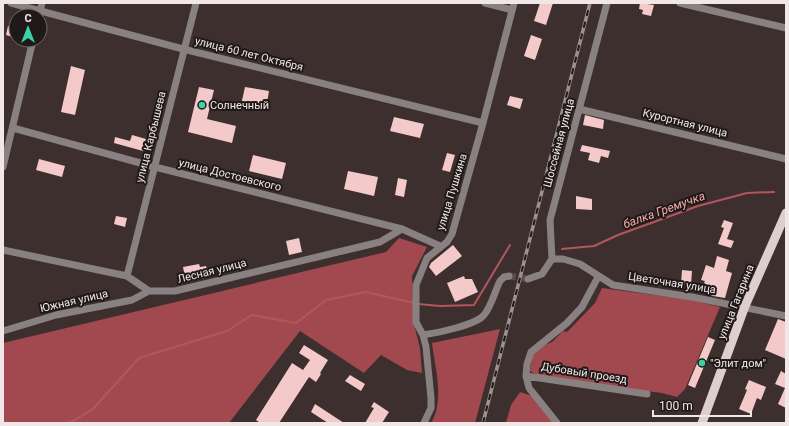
<svg xmlns="http://www.w3.org/2000/svg" width="789" height="426" font-family="Roboto,sans-serif">
  <style>
    .forest { fill: #a2494f }
    .lines { fill: none; stroke-linecap: round; stroke-linejoin: round }
    .stream { stroke: #b1575c; stroke-width: 2 }
    .building { fill: #f3c9ca }
    .minor-tunnel { stroke: #594b4b; stroke-width: 7; stroke-dasharray: 7 3.5; stroke-linecap: butt }
    .minor { stroke: #898181; stroke-width: 7 }
    .major { stroke: #dfcece; stroke-width: 9 }
    .rail-casing { stroke: #9d9191; stroke-width: 3.5 }
    .rail { stroke: #201919; stroke-width: 2; stroke-dasharray: 6; stroke-linecap: butt }
    .poi-dot { fill: #39d4a5; stroke: #201919; stroke-width: 1.5 }
    .labels { text-anchor: middle; dominant-baseline: central; stroke-width: 4; stroke-linejoin: round; paint-order: stroke }
    .street-label { font-size: 11px; fill: #f1e7e7; stroke: #201919 }
    .poi-label { font-size: 11px; fill: #f1e7e7; stroke: #201919; text-anchor: start }
    .water-label { font-size: 12px; font-style: italic; fill: #f6abac; stroke: #201919 }
  </style>
  <rect width="100%" height="100%" fill="#3e2f2f"/>
  <path class="forest" d="M399,238L427,247L412,276L414,324L420,348L422,373L407,370L381,355L364,373L300,331L229,423H3V343L386,252Z
    M602,288L692,300L720,307L685,389L677,397L662,393L538,376L530,371L532,357L537,348L552,342L563,331L567,332L595,303Z
    M500,329L475,423H431C445,400 435,368 432,343Z
    M520,392L532,396L553,423H506L511,405Z"/>
  <g class="lines">
    <path class="stream" d="M562,249L594,246L618,235L698,206L747,193L774,192
      M418,304L440,306L474,305L510,245
      M69,423L92,410L139,358L227,331L252,315L296,323L326,300L366,292L414,303"/>
  </g>
  <path class="building" d="M540,3H553L546,25L534,21Z
    M640,3L654,5L651,16L642,14L643,10L639,9Z
    M8,26L16,29V38L6,35Z
    M531,35L542,39L535,60L524,56Z
    M71,66L85,70L75,115L61,112Z
    M199,87L214,90L207,119L236,126L232,143L188,132Z
    M245,87L269,91L266,109L241,105Z
    M510,96L523,99L520,109L507,105Z
    M585,115L604,120L603,129L583,125Z
    M394,117L424,124L420,138L390,131Z
    M132,135L146,139L143,151L114,143L115,137L130,141Z
    M582,145L610,151L608,158L601,156L599,163L588,160L590,153L580,151Z
    M447,153L455,155L450,172L442,170Z
    M253,155L286,163L282,179L249,171Z
    M39,159L65,166L62,177L36,170Z
    M348,171L378,177L374,196L344,189Z
    M398,178L407,180L404,197L395,195Z
    M576,196L592,199V210L576,209Z
    M116,216L127,218L125,227L114,224Z
    M724,220L733,223L727,239L734,241L731,248L718,244L724,228L721,227Z
    M299,238L302,252L289,255L286,241Z
    M453,245L462,256L436,276L429,267L431,263Z
    M717,256L729,260L726,271L732,273L725,298L713,296L704,292L706,284L704,283L705,281L701,280L706,265L714,268Z
    M199,264L200,267L206,266L209,277L183,283L181,273L184,272L183,267Z
    M682,270L692,271L691,285L681,284Z
    M464,276L465,279H472L478,292L455,302L447,283Z
    M778,319L786,322V359L765,350Z
    M708,337L715,340L695,388L688,385Z
    M304,345L328,360L320,373L321,374L316,382L309,377L279,423H260L256,420L292,363L303,370L310,360L299,353Z
    M781,371L786,374V408L778,404L785,388L775,384Z
    M350,375L365,384L361,391L345,381Z
    M749,380L766,387L761,400L757,398L751,414L739,409L747,390L745,389Z
    M374,402L389,412L382,423H365L374,408L371,407Z
    M315,404L344,423H328L311,412Z"/>
  <g class="lines">
    <path class="minor-tunnel" d="M509,276L528,279"/>
    <path class="minor" d="M11,3L183,49L483,123
      M485,3L512,10
      M680,3L786,28
      M39,16L42,3
      M579,109L786,159
      M13,128L155,167L402,229L440,246
      M3,167L33,40
      M3,250L127,276L149,291H175L380,242L402,229
      M552,259H563L580,264L613,285L692,297L786,316
      M127,276L196,3
      M528,279L542,274L552,259L550,220L607,3
      M3,331L56,315L132,300L149,291
      M423,335C437,333 476,325 484,315C491,307 495,291 500,281L504,277L509,276
      M526,376L647,394
      M424,423L431,408V398L426,347L423,335L416,322V285L427,258L447,242L452,234L483,123L514,3
      M557,423L529,388L526,376L527,364L531,352L567,323L582,307L598,277"/>
    <path class="major" d="M702,423L745,306L786,213"/>
    <defs>
      <path id="rail" d="M483,423L590,3"/>
    </defs>
    <use href="#rail" class="rail-casing"/>
    <use href="#rail" class="rail"/>
  </g>
  <g class="poi-dot">
    <circle cx="202" cy="105" r="4"/>
    <circle cx="702" cy="363" r="4"/>
  </g>
  <g class="labels">
    <g class="street-label">
      <text transform="translate(249 54) rotate(14)">улица 60 лет Октября</text>
      <text transform="translate(685 123) rotate(14)">Курортная улица</text>
      <text transform="translate(151 137) rotate(-76)">улица Карбышева</text>
      <text transform="translate(559 143) rotate(-75)">Шоссейная улица</text>
      <text transform="translate(230 175) rotate(14)">улица Достоевского</text>
      <text transform="translate(452 192) rotate(-73)">улица Пушкина</text>
      <text transform="translate(212 271) rotate(-14)">Лесная улица</text>
      <text transform="translate(672 283) rotate(9)">Цветочная улица</text>
      <text transform="translate(74 301) rotate(-13)">Южная улица</text>
      <text transform="translate(736 302) rotate(-68)">улица Гагарина</text>
      <text transform="translate(584 373) rotate(9)">Дубовый проезд</text>
    </g>
    <g class="poi-label">
      <text x="210" y="105">Солнечный</text>
      <text x="710" y="363">"Элит дом"</text>
    </g>
    <g class="water-label">
      <text transform="translate(664 210) rotate(-20)">балка Гремучка</text>
    </g>
  </g>
  <rect width="789" height="426" fill="none" stroke="#f1e7e7" stroke-width="8"/>
  <g transform="translate(28 28)"><circle r="19" fill="#201919" stroke="#746b6b"/>
  <path d="M0-3L7 15L0 10L-7 15Z" fill="#39d4a5"/>
  <text y="-6" font-size="11" font-weight="bold" text-anchor="middle" fill="#f1e7e7">С</text>
  </g>
  <path d="M653 410v6h98v-6" fill="none" stroke="#f1e7e7" stroke-width="2"/>
  <text x="659" y="410" font-size="12" fill="#f1e7e7" stroke="#201919" stroke-width="3" paint-order="stroke">100 m</text>
</svg>
